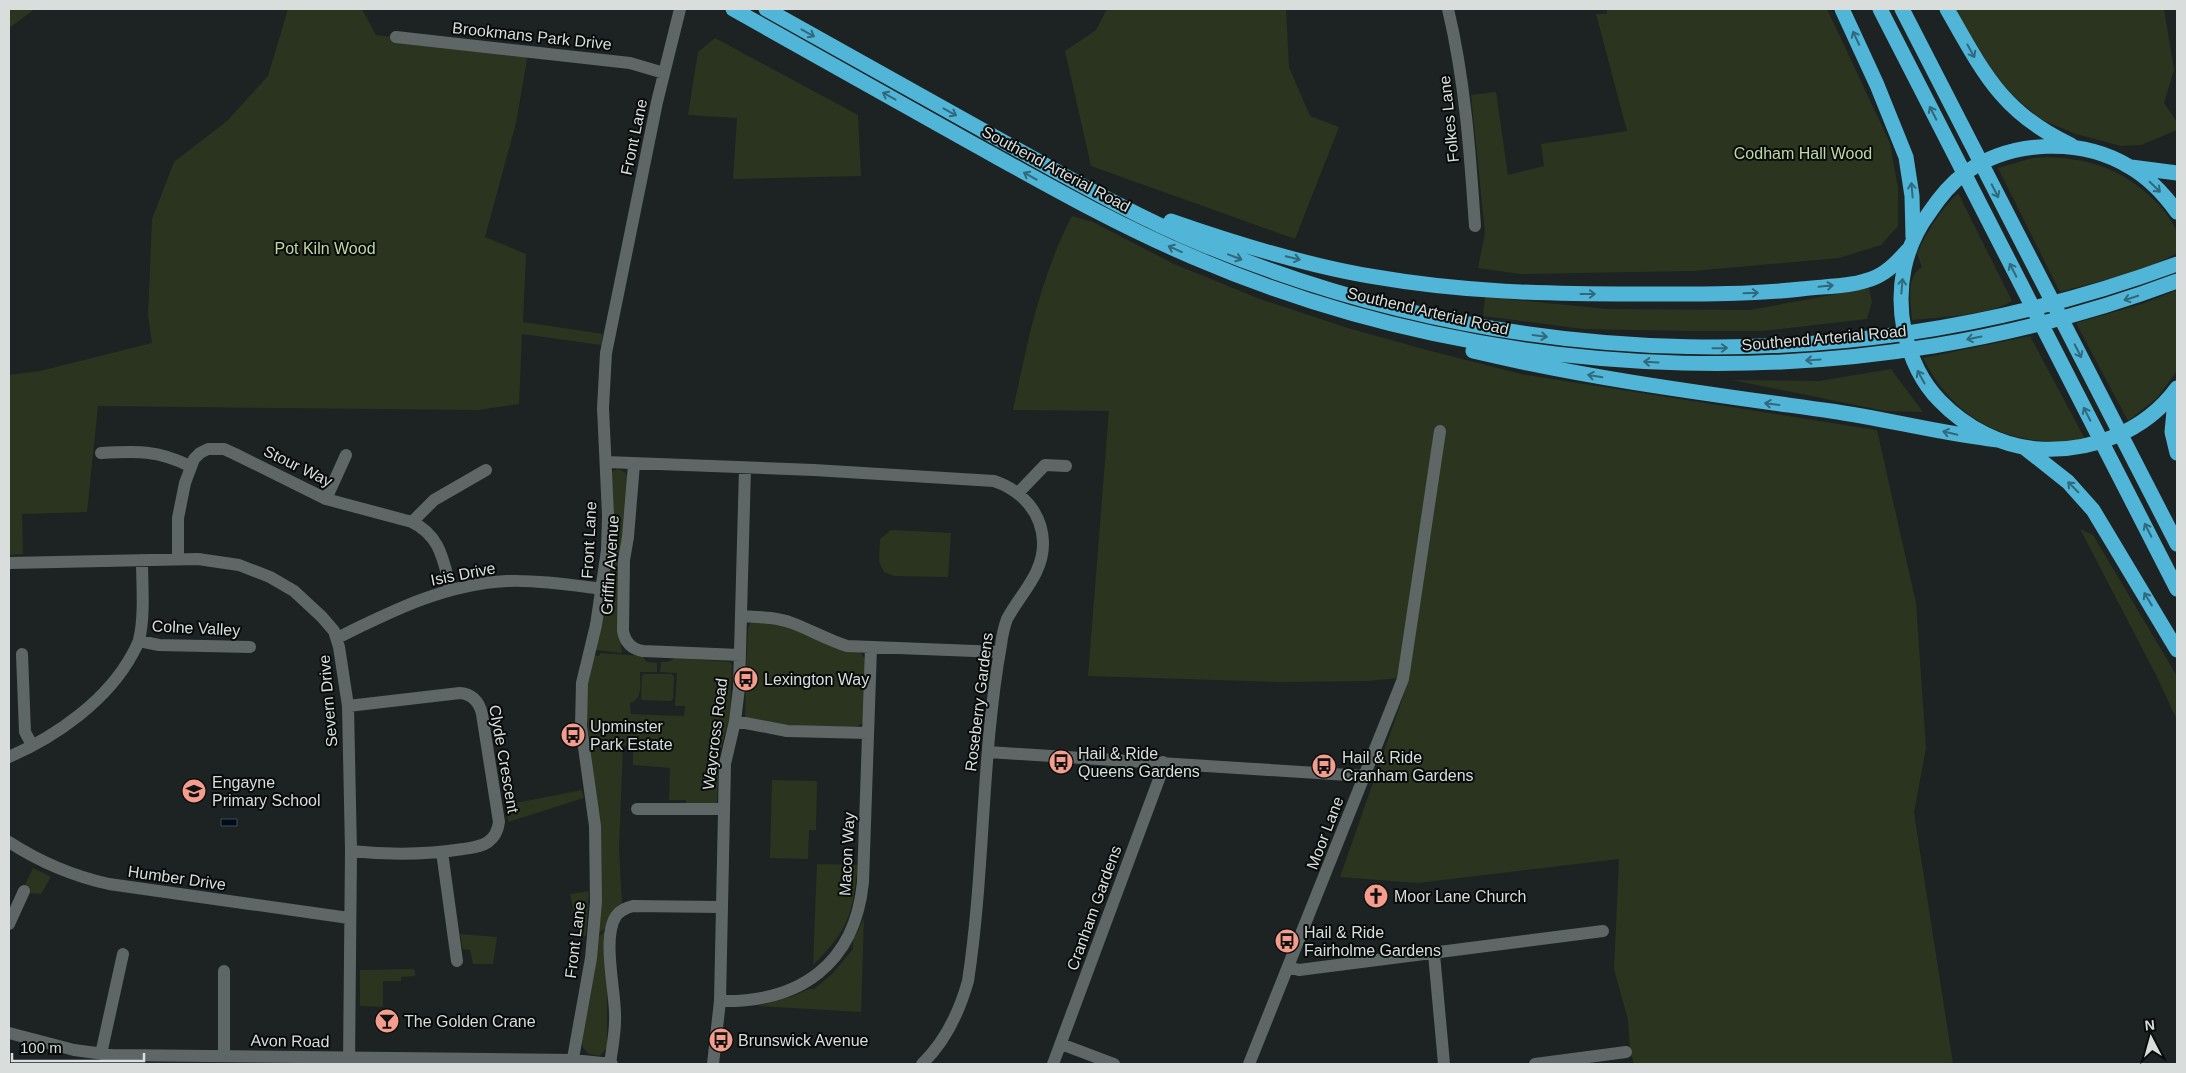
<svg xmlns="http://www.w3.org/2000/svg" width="2186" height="1073" font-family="Helvetica,sans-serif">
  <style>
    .green { fill: #2b341e }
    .water { fill: #010b1c; stroke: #424a56 }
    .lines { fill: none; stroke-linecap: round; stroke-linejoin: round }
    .minor { stroke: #5e6766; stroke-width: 12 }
    .highway { stroke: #51b5d7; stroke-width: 15 }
    .oneway { stroke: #30697b }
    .labels { text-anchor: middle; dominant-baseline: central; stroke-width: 4; stroke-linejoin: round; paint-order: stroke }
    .street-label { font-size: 16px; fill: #d9dedd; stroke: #080c0b }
    .park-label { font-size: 16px; fill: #c0d7a4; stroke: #080c0b }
    .poi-label { font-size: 16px; fill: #d9dedd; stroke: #080c0b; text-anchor: start }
  </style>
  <rect width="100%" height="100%" fill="#1c2322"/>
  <path class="green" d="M9,9H35L9,28Z
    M288,9H362L376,35L528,54L516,123L485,237L526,254L523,322L603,334L601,345L522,334L519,404L478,410L98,406L87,512L22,514L23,554L9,555V375L40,371L152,343L148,316L152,219L174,162L227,121L268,76Z
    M1107,9H1286L1289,67L1310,116L1339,127L1295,239L1091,166L1065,51L1096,30Z
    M1606,9H1827L1890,143L1898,188V226L1881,245L1839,258L1693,271L1520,274L1478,268L1485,233L1471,95L1496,92L1508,175L1544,166L1541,144L1627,131L1596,14H1607Z
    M1955,9H2164L2174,70L2164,103L2177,122V130L2141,145L2121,146L2076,134L2042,120L2012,95L1985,63Z
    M715,38L858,115L861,176L733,179L737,118L688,115L698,52Z
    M2048,157C2066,158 2084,160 2101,166C2128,175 2165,203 2176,230C2179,236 2178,247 2177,253C2146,272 2096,282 2060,292L1998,168L2033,158Z
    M1958,193L2012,301C1994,314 1936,318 1912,320C1911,304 1905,276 1922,267L1917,254C1927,230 1940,211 1958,193Z
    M1072,216L1093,222L1174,264L1260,299L1348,328L1427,350L1521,374L1877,430L1916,603L1926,748L1914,813L1953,1064H1634L1630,1051L1628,1020L1614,969L1619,859L1418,883L1340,877L1410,677L1367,681L1279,682L1088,676L1109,411L1013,410C1027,344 1040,277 1072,216Z
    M1869,288L1872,302L1867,319L1762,331H1688L1583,329L1483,316L1485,297L1607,309L1750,310Z
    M2177,290V371L2157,398L2128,421L2076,323L2145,303Z
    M2030,336L2085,439C2015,450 1955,423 1923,358Z
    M1891,369L1923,412L1885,411L1732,380L1819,381Z
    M618,469L626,473L627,478L618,627L622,653L595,650L611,472Z
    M2080,529L2093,535L2177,676V720L2156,675Z
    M891,530L951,533L948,577L894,576L884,572L879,562L880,539Z
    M751,622L781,624L861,653L866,661L863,722L858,726L852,727L786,726L745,717L746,683H749V671H746L748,628Z
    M600,653L642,656L647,662L657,663V672H640C640,683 643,700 630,703L631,714L684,716L685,706H675L677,673L660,672L661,662H668L675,658L730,662L732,666L730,716L719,756L717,802L714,806H686V800H669L670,768L633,765V746H623L619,849L622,904L606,928L598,934L600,829L587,719V684L594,655L599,656Z
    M644,674H672L674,677L673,699L671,701L643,700L641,699L642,676Z
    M772,780L817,781L816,830H809L808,859L770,858Z
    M582,790L584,798L508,822L506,805Z
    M817,864L858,865C852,914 850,929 813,965Z
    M33,868L51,877L41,894L27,893L24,887Z
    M589,891L586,936L579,937L570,894Z
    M864,918L861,1012L758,1006L793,996L809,989H814L833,973L853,949V941Z
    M607,930V1048L600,1056L589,1054L583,1048L581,1037L599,936Z
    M460,934L497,937L493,964H473L470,950L463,949Z
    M413,969L415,971V976L401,977V981H383V1007L360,1006V970Z"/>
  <path class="water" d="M221,819H237V826H221Z"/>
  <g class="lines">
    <path class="minor" d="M1448,9C1465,80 1470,153 1475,226
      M396,37L630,63L664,73
      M101,453C138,451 157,450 190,466
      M606,462L814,470L994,481C1021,490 1042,512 1043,542C1044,573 1021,593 1007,619C1004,627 1002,637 1001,645C981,756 985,870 968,981C959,1013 946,1041 922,1064
      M634,464L628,537L624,560L623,631C625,642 631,649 643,651L740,655
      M1018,493L1045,465L1066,466
      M326,499L346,455
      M412,522L434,500L486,470
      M178,559V518L185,483L194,459L200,453L208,449H224L235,454L326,499L412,522C441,536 443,561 451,589
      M9,563L198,559L239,565L270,577L294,591L322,617L334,631L339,647L348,706L351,851L349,1064
      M741,616C758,617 776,617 792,623C811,630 828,640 847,646L1000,652
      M337,638C392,611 445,584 507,581C539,580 571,585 603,589
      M139,641L159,645L250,647
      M22,654L25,732L32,745
      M348,706L460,693C472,694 479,701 482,714L499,822C498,830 495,837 488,842C481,847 471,848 463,849C425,855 389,855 351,851
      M735,721L787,731L868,733
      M988,752L1364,776
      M9,757C57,736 108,700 133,653C135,649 138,644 139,640C145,616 142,584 142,560
      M637,809H723
      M9,842C40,862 72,876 109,884L349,918
      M442,852L457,961
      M9,924L24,891
      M1434,954L1444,1064
      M1288,967L1299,970L1603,931
      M224,971V1056
      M720,1001C800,1003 855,964 863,882L871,648
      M9,1033L74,1050L112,1055L573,1060L612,1064
      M1061,1044L1114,1064
      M101,1054L123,954
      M572,1064L591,958L596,902L595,826L581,726L582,683L596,625L607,550L608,515L603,408L606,353L657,102L680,9
      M610,1064C612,1048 616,1031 615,1014C615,990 602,937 616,916C620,910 626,908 633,906L720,907
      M713,1064L720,1001L725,764L735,721L739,688L745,468
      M1053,1064L1162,771L1163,762
      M1249,1064L1403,679L1440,431
      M1535,1064L1626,1052"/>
    <path class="highway" d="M733,9C811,53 889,97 968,141C1042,182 1115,224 1193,257C1502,390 1863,399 2177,281
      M766,9C844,53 923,97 1002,141C1067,177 1132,215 1202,244C1515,374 1859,381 2177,264
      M1842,9L1877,85L1906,157L1912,196L1913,237
      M1880,9L2177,589
      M1902,9L2177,544
      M1947,9C1983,72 2002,113 2071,145
      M2131,167L2177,173
      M2177,212C2164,194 2149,178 2130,167C2081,137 2011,140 1965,173C1950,184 1939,198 1929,213C1904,247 1896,288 1904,330C1910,357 1921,382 1940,401C1965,427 2002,447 2039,449C2091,452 2145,432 2177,388
      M1171,221C1237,244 1307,266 1376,277C1462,292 1547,294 1634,294C1690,294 1746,295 1801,289C1825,286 1854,287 1876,277C1889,271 1899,260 1908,250
      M1473,351C1591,379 1710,394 1831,411C1887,419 1942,434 1998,440
      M2176,390L2172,432L2177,453
      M2025,448L2068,482L2093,510L2177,650"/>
  </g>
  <defs><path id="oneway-shaft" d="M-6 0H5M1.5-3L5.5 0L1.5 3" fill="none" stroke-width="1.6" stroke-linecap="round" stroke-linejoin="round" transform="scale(1.25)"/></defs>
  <g class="oneway">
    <use href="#oneway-shaft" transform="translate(808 33) rotate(29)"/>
    <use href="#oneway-shaft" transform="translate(1856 38) rotate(-115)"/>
    <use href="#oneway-shaft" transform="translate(1971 51) rotate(61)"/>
    <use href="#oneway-shaft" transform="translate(889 96) rotate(-151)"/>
    <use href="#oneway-shaft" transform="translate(950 112) rotate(29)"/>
    <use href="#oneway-shaft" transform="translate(1933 113) rotate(-117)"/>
    <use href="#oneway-shaft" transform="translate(1030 176) rotate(-151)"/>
    <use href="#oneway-shaft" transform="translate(2155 187) rotate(44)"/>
    <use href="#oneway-shaft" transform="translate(1912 190) rotate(-95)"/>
    <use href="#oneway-shaft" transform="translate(1995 191) rotate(63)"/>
    <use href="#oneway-shaft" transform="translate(1175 249) rotate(-156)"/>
    <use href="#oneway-shaft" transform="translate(1235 257) rotate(21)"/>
    <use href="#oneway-shaft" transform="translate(1293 258) rotate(13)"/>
    <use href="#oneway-shaft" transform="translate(2013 270) rotate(-117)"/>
    <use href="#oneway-shaft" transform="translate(1826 286) rotate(-6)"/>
    <use href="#oneway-shaft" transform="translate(1902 286) rotate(-85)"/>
    <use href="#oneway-shaft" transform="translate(1751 293) rotate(-2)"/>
    <use href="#oneway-shaft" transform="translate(1588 294)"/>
    <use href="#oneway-shaft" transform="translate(2131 298) rotate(162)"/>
    <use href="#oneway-shaft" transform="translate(1540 336) rotate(7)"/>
    <use href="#oneway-shaft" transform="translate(1974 338) rotate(169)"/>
    <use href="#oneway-shaft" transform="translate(1720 348) rotate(-1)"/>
    <use href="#oneway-shaft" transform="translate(2078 351) rotate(63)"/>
    <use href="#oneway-shaft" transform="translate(1813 360) rotate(176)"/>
    <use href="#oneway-shaft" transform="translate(1651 362) rotate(-177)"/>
    <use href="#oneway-shaft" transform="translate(1595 376) rotate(-170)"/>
    <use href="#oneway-shaft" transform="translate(1921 377) rotate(-119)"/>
    <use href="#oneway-shaft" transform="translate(1772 404) rotate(-173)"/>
    <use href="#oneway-shaft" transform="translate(2087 414) rotate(-117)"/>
    <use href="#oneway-shaft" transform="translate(1950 433) rotate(-167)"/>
    <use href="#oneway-shaft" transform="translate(2073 487) rotate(-135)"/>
    <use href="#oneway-shaft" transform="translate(2148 530) rotate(-117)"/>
    <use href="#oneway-shaft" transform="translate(2148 599) rotate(-121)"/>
  </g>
  <defs>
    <symbol id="bus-disc" viewBox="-11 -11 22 22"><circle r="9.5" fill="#f49d8c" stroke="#080c0b"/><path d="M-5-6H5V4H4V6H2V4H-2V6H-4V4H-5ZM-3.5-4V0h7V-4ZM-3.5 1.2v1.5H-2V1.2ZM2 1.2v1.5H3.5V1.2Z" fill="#111"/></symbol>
    <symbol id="school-disc" viewBox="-11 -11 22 22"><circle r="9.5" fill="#f49d8c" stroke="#080c0b"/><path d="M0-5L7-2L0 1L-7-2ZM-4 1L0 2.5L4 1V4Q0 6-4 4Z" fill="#111"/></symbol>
    <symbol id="church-disc" viewBox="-11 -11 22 22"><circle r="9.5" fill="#f49d8c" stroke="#080c0b"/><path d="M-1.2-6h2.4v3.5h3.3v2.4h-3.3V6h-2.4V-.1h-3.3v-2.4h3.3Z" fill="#111"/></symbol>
    <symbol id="bar-disc" viewBox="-11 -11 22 22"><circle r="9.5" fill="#f49d8c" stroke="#080c0b"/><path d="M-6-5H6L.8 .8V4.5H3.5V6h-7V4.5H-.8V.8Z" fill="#111"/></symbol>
  </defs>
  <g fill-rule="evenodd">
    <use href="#bus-disc" x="732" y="665" width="28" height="28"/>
    <use href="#bus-disc" x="559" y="721" width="28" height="28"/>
    <use href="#bus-disc" x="1047" y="748" width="28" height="28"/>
    <use href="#bus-disc" x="1310" y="752" width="28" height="28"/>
    <use href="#school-disc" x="180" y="777" width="28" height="28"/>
    <use href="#church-disc" x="1362" y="882" width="28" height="28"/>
    <use href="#bus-disc" x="1273" y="927" width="28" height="28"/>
    <use href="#bar-disc" x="373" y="1007" width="28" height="28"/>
    <use href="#bus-disc" x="707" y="1026" width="28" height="28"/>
  </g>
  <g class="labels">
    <g class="street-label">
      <text transform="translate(532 36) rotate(6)">Brookmans Park Drive</text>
      <text transform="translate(1449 119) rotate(-96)">Folkes Lane</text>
      <text transform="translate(634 137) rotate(-78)">Front Lane</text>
      <text transform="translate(1056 169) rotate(28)">Southend Arterial Road</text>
      <text transform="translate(1428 311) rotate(13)">Southend Arterial Road</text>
      <text transform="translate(1824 338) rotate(-5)">Southend Arterial Road</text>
      <text transform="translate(298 466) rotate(26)">Stour Way</text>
      <text transform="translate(589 540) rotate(-87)">Front Lane</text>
      <text transform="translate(610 565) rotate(-86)">Griffin Avenue</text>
      <text transform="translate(463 574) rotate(-11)">Isis Drive</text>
      <text transform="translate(196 628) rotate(3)">Colne Valley</text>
      <text transform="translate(328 701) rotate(-95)">Severn Drive</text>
      <text transform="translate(979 702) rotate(-83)">Roseberry Gardens</text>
      <text transform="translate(715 734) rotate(-83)">Waycross Road</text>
      <text transform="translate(504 759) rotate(80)">Clyde Crescent</text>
      <text transform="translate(1325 833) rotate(-69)">Moor Lane</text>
      <text transform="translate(847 854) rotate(-87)">Macon Way</text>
      <text transform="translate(177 878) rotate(8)">Humber Drive</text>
      <text transform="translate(1094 908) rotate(-70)">Cranham Gardens</text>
      <text transform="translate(575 940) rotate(-83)">Front Lane</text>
      <text transform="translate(290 1041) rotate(1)">Avon Road</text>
    </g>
    <g class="park-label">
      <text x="1803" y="153">Codham Hall Wood</text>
      <text x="325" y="248">Pot Kiln Wood</text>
    </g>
    <g class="poi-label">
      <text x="764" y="679">Lexington Way</text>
      <text x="590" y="726">Upminster<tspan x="590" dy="18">Park Estate</tspan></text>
      <text x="1078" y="753">Hail &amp; Ride<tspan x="1078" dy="18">Queens Gardens</tspan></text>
      <text x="1342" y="757">Hail &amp; Ride<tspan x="1342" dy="18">Cranham Gardens</tspan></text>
      <text x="212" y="782">Engayne<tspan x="212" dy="18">Primary School</tspan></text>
      <text x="1394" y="896">Moor Lane Church</text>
      <text x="1304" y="932">Hail &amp; Ride<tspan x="1304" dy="18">Fairholme Gardens</tspan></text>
      <text x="404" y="1021">The Golden Crane</text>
      <text x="738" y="1040">Brunswick Avenue</text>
    </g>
  </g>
  <rect width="2186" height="1073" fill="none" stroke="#d9dedd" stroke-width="20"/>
  <g transform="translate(2151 1038) rotate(354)" stroke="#080c0b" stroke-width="4" paint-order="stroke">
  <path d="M0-4L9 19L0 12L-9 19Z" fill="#d9dedd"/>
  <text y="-8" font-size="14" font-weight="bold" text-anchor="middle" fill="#d9dedd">N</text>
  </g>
  <path d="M12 1053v8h132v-8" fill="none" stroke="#d9dedd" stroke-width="2.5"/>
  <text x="20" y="1053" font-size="15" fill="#d9dedd" stroke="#080c0b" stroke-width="4" paint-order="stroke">100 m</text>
</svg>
